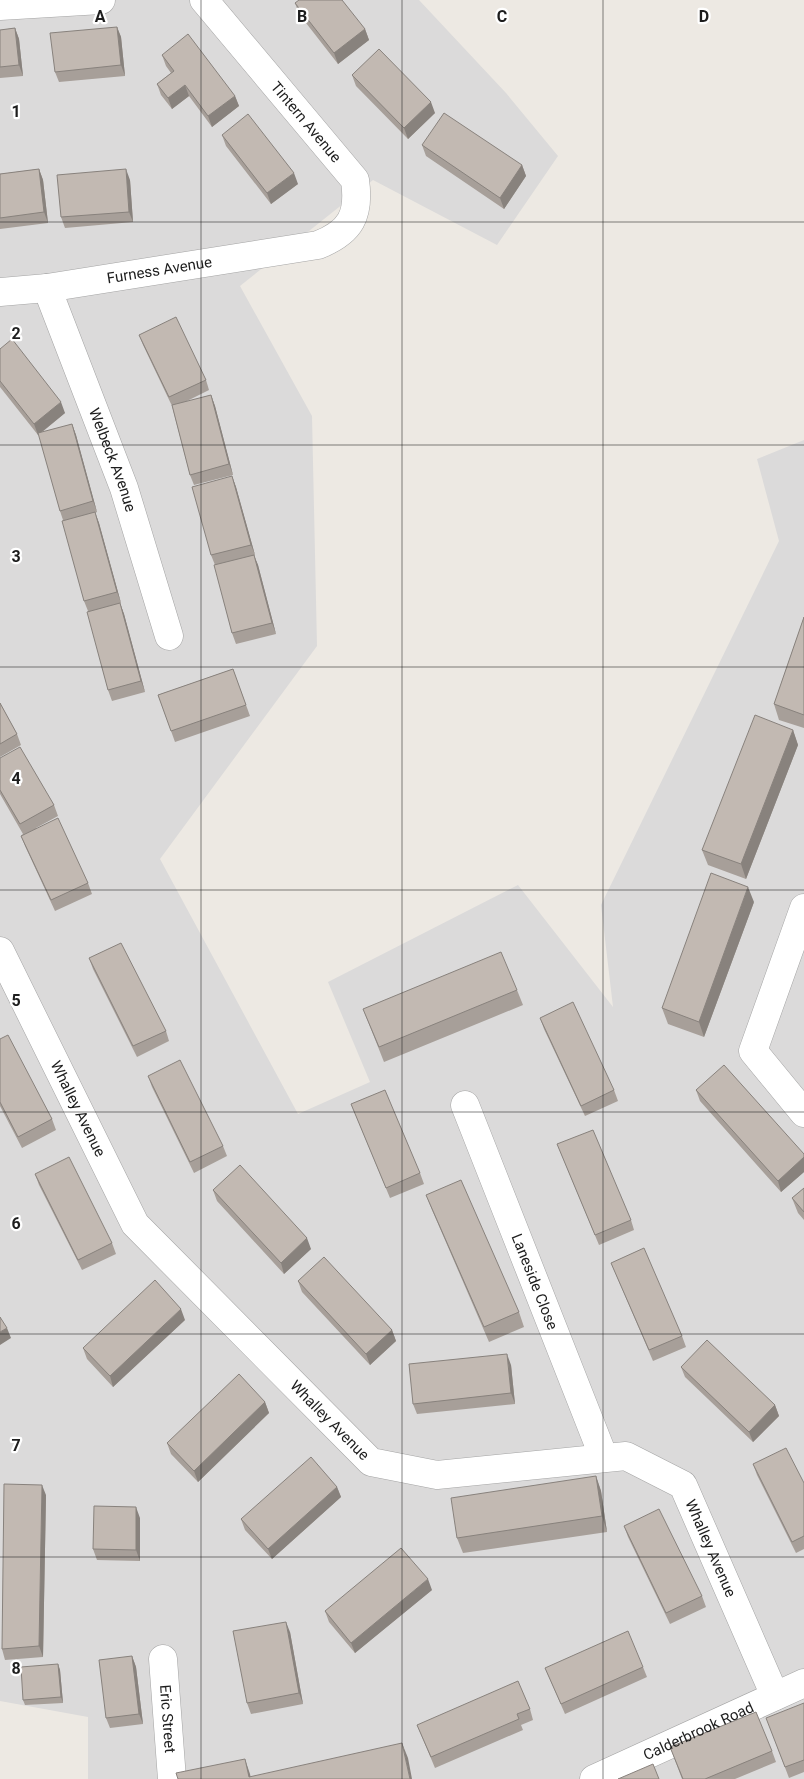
<svg xmlns="http://www.w3.org/2000/svg" width="804" height="1779" font-family="Roboto,sans-serif">
  <style>
    .residential { fill: #dbdada }
    .lines { fill: none; stroke-linecap: round; stroke-linejoin: round }
    .street-casing { stroke: #a4a4a4; stroke-width: 29 }
    .street { stroke: #fff; stroke-width: 28 }
    .wall { fill: #a79f99 }
    .shaded-wall { fill: #88827d }
    .building { fill: #c2b9b2; stroke: #88827d }
    .grid { fill: none; stroke: #1d1d1d; stroke-width: 1; stroke-opacity: 0.55 }
    .labels { text-anchor: middle; dominant-baseline: central; stroke-width: 4.5; stroke-linejoin: round; paint-order: stroke }
    .street-label { font-size: 15px; fill: #1d1d1d; stroke: #fff }
    .grid-label { font-size: 16px; text-anchor: middle; font-weight: bold; fill: #1d1d1d; stroke: #fff; stroke-width: 4.5; stroke-linejoin: round; paint-order: stroke }
  </style>
  <rect width="100%" height="100%" fill="#ede9e3"/>
  <path class="residential" d="M0,0H419L506,93L558,156L497,245L373,180L240,286L312,416L317,646L160,859L298,1114L370,1082L328,982L518,885L613,1007L601,905L779,541L757,459L804,440V1779H88V1717L0,1701Z"/>
  <g class="lines">
    <defs>
      <g id="street">
        <path d="M0,6L101,0"/>
        <path id="s1" d="M47,288L124,488L169,636"/>
        <path id="s2" d="M0,292L47,288L318,245C351,232 360,215 355,180L204,0"/>
        <path d="M804,908L753,1051L804,1113"/>
        <path id="s3" d="M0,951L135,1224L371,1462L437,1475L626,1456L683,1485L775,1696"/>
        <path id="s4" d="M465,1105L604,1458"/>
        <path id="s5" d="M163,1659L172,1779"/>
        <path id="s6" d="M594,1779L804,1683"/>
      </g>
    </defs>
    <use href="#street" class="street-casing"/>
    <use href="#street" class="street"/>
  </g>
  <path class="wall" d="M295,3L365,29L369,40L338,64L299,14Z
    M117,27L121,37L125,76L59,82L55,72Z
    M15,28L19,39L23,76L0,78V30Z
    M162,55L235,96L239,106L212,127L189,96L172,109L161,95L157,84L171,73L166,66Z
    M352,75L435,113L408,139L356,86Z
    M222,135L298,184L271,204L226,146Z
    M422,145L522,165L526,176L504,209L426,156Z
    M39,169L43,180L48,223L0,229V174Z
    M130,180L133,222L65,228L61,217Z
    M139,335L206,380L209,390L185,402L211,395L215,406L233,475L194,485L190,475L172,406L143,345Z
    M0,349L65,413L41,433L72,424L76,435L97,512L95,513L99,523L121,603H120L124,614L145,692L112,701L108,690L88,611L84,601L63,520L60,511L39,434L38,435L0,387Z
    M232,476L236,487L255,555L254,556L258,565L276,634L236,644L232,633L215,565L211,555Z
    M804,617V728L779,720L774,704Z
    M233,669L250,716L175,742L158,695Z
    M0,703L17,734L21,745L0,757Z
    M793,730L798,745L746,879L708,865L702,850Z
    M0,758L54,805L58,816L36,828L88,883L92,894L55,911L25,846L21,836L23,834L0,794Z
    M754,902L704,1037L668,1024L662,1008Z
    M89,958L166,1031L169,1041L137,1057L93,969Z
    M517,990L523,1005L384,1062L363,1009Z
    M540,1018L614,1090L618,1101L585,1116L544,1029Z
    M0,1039L52,1119L56,1130L22,1148L0,1106Z
    M148,1076L223,1146L227,1156L194,1173L152,1087Z
    M696,1090L804,1154V1172L781,1192L700,1101Z
    M351,1104L420,1173L424,1184L390,1198Z
    M557,1144L631,1220L634,1230L599,1245Z
    M35,1174L112,1243L116,1254L82,1270L39,1185Z
    M804,1188V1220L798,1213L792,1198Z
    M213,1190L311,1249L284,1274L217,1201Z
    M426,1195L519,1312L524,1327L489,1342L432,1210Z
    M611,1263L682,1336L686,1347L653,1361Z
    M298,1281L392,1330L396,1341L370,1365L302,1292Z
    M185,1320L113,1387L87,1359L83,1348Z
    M511,1365L515,1404L417,1414L413,1404Z
    M681,1367L775,1405L779,1416L753,1442L685,1377Z
    M265,1402L269,1413L198,1482L171,1454L167,1443Z
    M753,1464L804,1483V1549L796,1553L757,1475Z
    M596,1476L601,1491L607,1532L463,1553L457,1538Z
    M337,1487L341,1497L272,1559L245,1530L241,1519Z
    M46,1495L43,1657L5,1660L2,1649Z
    M140,1518V1561L97,1560L93,1549Z
    M624,1526L702,1596L706,1607L670,1624L628,1537Z
    M432,1590L355,1653L329,1622L325,1611Z
    M290,1632L303,1704L251,1714L247,1703Z
    M132,1656L136,1667L143,1724L110,1728L106,1718Z
    M58,1664L60,1670L63,1703L25,1705L23,1700Z
    M643,1667L647,1677L565,1714L545,1668Z
    M804,1703V1772L789,1778L770,1728Z
    M530,1709L533,1720L521,1725L523,1730L435,1768L417,1725Z
    M670,1747L772,1751L776,1762L735,1779H682Z"/>
  <path class="shaded-wall" d="M117,27L121,37L125,76L121,65Z
    M15,28L19,39L23,76L19,65Z
    M365,29L369,40L338,64L334,53Z
    M185,85L189,96L172,109L168,98Z
    M235,96L239,106L212,127L208,116Z
    M431,102L435,113L408,139L404,128Z
    M522,165L526,176L504,209L500,198Z
    M39,169L43,180L48,223L44,212Z
    M126,169L130,180L133,222L129,212Z
    M294,173L298,184L271,204L267,193Z
    M211,395L215,406L233,475L229,464Z
    M61,402L65,413L38,435L34,424Z
    M72,424L76,435L97,512L93,501Z
    M232,476L236,487L255,555L251,545Z
    M95,512L99,523L121,603L117,592Z
    M254,555L258,565L276,634L272,623Z
    M120,603L124,614L145,692L141,681Z
    M793,730L798,745L746,879L741,864Z
    M748,887L754,902L704,1037L699,1022Z
    M804,1157V1172L781,1192L778,1181Z
    M307,1238L311,1249L284,1274L281,1263Z
    M181,1309L185,1320L113,1387L110,1376Z
    M7,1328L11,1338L0,1345V1332Z
    M392,1330L396,1341L370,1365L366,1354Z
    M507,1354L511,1365L515,1404L511,1393Z
    M265,1402L269,1413L198,1482L194,1471Z
    M775,1405L779,1416L753,1442L749,1432Z
    M596,1476L601,1491L607,1532L602,1516Z
    M42,1485L46,1495L43,1657L39,1646Z
    M337,1487L341,1497L272,1559L268,1549Z
    M136,1507L140,1518V1561L136,1550Z
    M428,1579L432,1590L355,1653L351,1643Z
    M286,1622L290,1632L303,1704L299,1693Z
    M132,1656L136,1667L143,1724L139,1714Z
    M58,1664L60,1670L63,1703L61,1697Z
    M402,1743L408,1758L412,1779H410Z
    M245,1759L250,1774L251,1779H249Z"/>
  <path class="building" d="M299,0H342L365,29L334,53L295,3Z
    M117,27L121,65L55,72L50,33Z
    M15,28L19,65L0,67V30Z
    M188,34L235,96L208,116L185,85L168,98L157,84L174,71L162,55Z
    M379,49L431,102L404,128L352,75Z
    M444,113L522,165L500,198L422,145Z
    M248,114L294,173L267,193L222,135Z
    M39,169L44,212L0,218V174Z
    M126,169L129,212L61,217L57,175Z
    M176,317L206,380L169,397L139,335Z
    M12,339L61,402L34,424L0,381V349Z
    M211,395L229,464L190,475L172,405Z
    M72,424L93,501L60,511L38,433Z
    M232,476L251,545L211,555L192,487Z
    M95,512L117,592L84,601L62,521Z
    M254,555L272,623L232,633L214,565Z
    M120,603L141,681L108,690L87,612Z
    M804,617V715L774,704Z
    M233,669L246,705L171,731L158,695Z
    M0,703L17,734L0,744Z
    M755,715L793,730L741,864L702,850Z
    M20,747L54,805L20,824L0,790V758Z
    M58,818L88,883L51,900L21,836Z
    M711,873L748,887L699,1022L662,1008Z
    M121,943L166,1031L133,1046L89,958Z
    M501,952L517,990L379,1047L363,1009Z
    M573,1002L614,1090L581,1106L540,1018Z
    M8,1035L52,1119L18,1137L0,1102V1039Z
    M180,1060L223,1146L190,1162L148,1076Z
    M724,1065L804,1154V1157L778,1181L696,1090Z
    M385,1090L420,1173L386,1188L351,1104Z
    M593,1130L631,1220L595,1235L557,1144Z
    M69,1157L112,1243L78,1260L35,1174Z
    M240,1165L307,1238L281,1263L213,1190Z
    M461,1180L519,1312L484,1327L426,1195Z
    M804,1188V1212L792,1198Z
    M644,1248L682,1336L649,1350L611,1263Z
    M324,1257L392,1330L366,1354L298,1281Z
    M155,1280L181,1309L110,1376L83,1348Z
    M0,1317L7,1328L0,1332Z
    M707,1340L775,1405L749,1432L681,1367Z
    M507,1354L511,1393L413,1404L409,1364Z
    M239,1374L265,1402L194,1471L167,1443Z
    M786,1448L804,1483V1536L792,1542L753,1464Z
    M311,1457L337,1487L268,1549L241,1519Z
    M596,1476L602,1516L457,1538L451,1498Z
    M4,1484L42,1485L39,1646L2,1649Z
    M94,1506L136,1507V1550L93,1549Z
    M659,1509L702,1596L666,1613L624,1526Z
    M401,1548L428,1579L351,1643L325,1611Z
    M286,1622L299,1693L247,1703L233,1631Z
    M628,1631L643,1667L561,1704L545,1668Z
    M132,1656L139,1714L106,1718L99,1660Z
    M58,1664L61,1697L23,1700L21,1667Z
    M518,1681L530,1709L517,1714L519,1719L431,1757L417,1725Z
    M804,1703V1760L785,1767L766,1718Z
    M756,1712L772,1751L705,1779H683L670,1747Z
    M402,1743L410,1779H178L176,1773L245,1759L249,1777Z
    M653,1764L659,1779H618Z"/>
  <path class="grid" d="M201,0V1779M402,0V1779M603,0V1779M0,222H804M0,445H804M0,667H804M0,890H804M0,1112H804M0,1334H804M0,1557H804"/>
  <g class="labels">
    <g class="street-label">
      <text transform="translate(306 122) rotate(50)">Tintern Avenue</text>
      <text stroke="none"><textPath href="#s2" startOffset="161">Furness Avenue</textPath></text>
      <text stroke="none"><textPath href="#s1" startOffset="184">Welbeck Avenue</textPath></text>
      <text stroke="none"><textPath href="#s3" startOffset="176">Whalley Avenue</textPath></text>
      <text stroke="none"><textPath href="#s4" startOffset="190">Laneside Close</textPath></text>
      <text stroke="none"><textPath href="#s3" startOffset="581">Whalley Avenue</textPath></text>
      <text stroke="none"><textPath href="#s3" startOffset="1030">Whalley Avenue</textPath></text>
      <text stroke="none"><textPath href="#s5" startOffset="60">Eric Street</textPath></text>
      <text stroke="none"><textPath href="#s6" startOffset="115">Calderbrook Road</textPath></text>
    </g>
  </g>
  <g class="grid-label">
    <text x="100" y="22">A</text>
    <text x="302" y="22">B</text>
    <text x="502" y="22">C</text>
    <text x="704" y="22">D</text>
    <text x="16" y="117">1</text>
    <text x="16" y="339">2</text>
    <text x="16" y="562">3</text>
    <text x="16" y="784">4</text>
    <text x="16" y="1006">5</text>
    <text x="16" y="1229">6</text>
    <text x="16" y="1451">7</text>
    <text x="16" y="1674">8</text>
  </g>
</svg>
